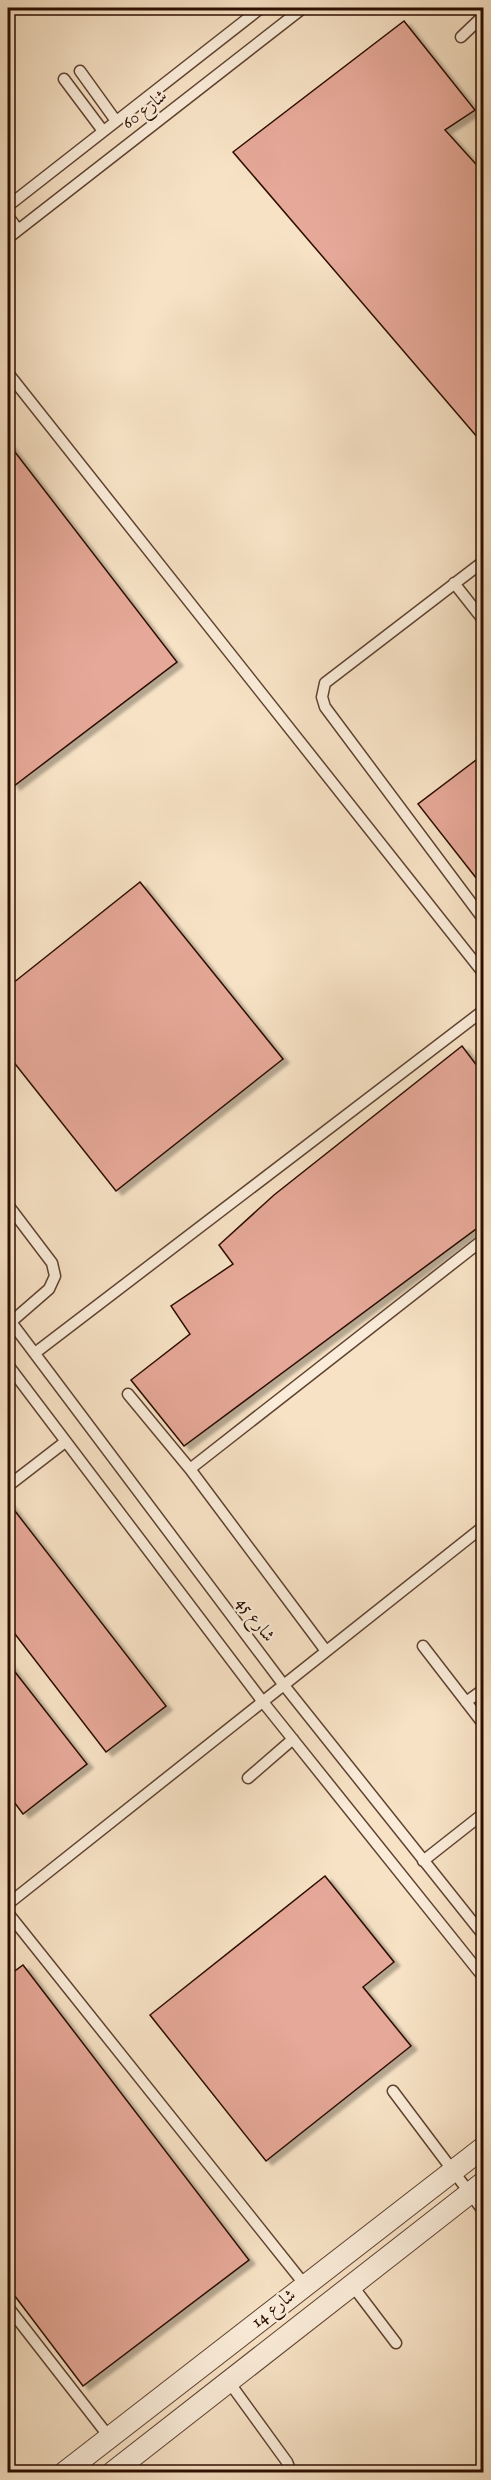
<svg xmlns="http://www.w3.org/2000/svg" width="491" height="2480" font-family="'IM FELL English',Amiri,serif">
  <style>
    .building { fill: #e6a898; stroke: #2c0d00; stroke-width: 1.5; filter: url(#shadow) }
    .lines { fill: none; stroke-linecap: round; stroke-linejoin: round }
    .lane-casing { stroke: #5f4231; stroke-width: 13 }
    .street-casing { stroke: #5f4231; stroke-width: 23 }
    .lane { stroke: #faecd9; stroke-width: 10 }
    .street { stroke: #faecd9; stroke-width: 21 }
    .labels { text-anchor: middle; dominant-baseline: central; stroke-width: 4.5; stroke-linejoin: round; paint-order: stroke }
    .street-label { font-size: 18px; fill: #2c0d00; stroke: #faecd9 }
  </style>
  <defs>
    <filter id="shadow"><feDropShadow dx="6" dy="4" stdDeviation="1.5" flood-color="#0004"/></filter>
  </defs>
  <rect width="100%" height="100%" fill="#f7e2c5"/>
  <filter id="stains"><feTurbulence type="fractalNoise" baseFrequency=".00333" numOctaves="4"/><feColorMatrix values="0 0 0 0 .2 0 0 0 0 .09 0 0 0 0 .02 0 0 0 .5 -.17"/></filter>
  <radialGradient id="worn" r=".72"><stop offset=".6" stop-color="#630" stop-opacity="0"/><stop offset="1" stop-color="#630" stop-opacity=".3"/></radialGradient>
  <path class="building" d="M404,21L475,110L445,130L484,173V445L233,152Z
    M8,443L177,662L14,786L8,778Z
    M484,754V888L418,804Z
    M140,882L283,1059L116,1191L8,1055V987Z
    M462,1046L484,1075V1223L184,1446L131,1380L190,1334L171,1306L233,1264L219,1245L274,1195Z
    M8,1502L166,1706L106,1752L8,1625Z
    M8,1663L87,1764L23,1814L8,1794Z
    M325,1876L394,1962L363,1987L411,2046L266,2161L150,2015Z
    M23,1965L249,2260L83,2386L8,2287V1976Z"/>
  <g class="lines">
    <defs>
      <path id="lane" d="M461,37L484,15
        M80,71L116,121
        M64,79L103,131
        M8,206L261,8
        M8,216L18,230
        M8,238L303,8
        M8,373L484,974
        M484,561L325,683L322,697L325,707L484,920
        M454,583L484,621
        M8,1205L52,1263L55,1276L49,1289L11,1322
        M8,1318L283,1684L484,1936
        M35,1353L484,1010
        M8,1365L263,1702L484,1978
        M128,1394L190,1469L326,1651
        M190,1469L484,1239
        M8,1486L65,1442
        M423,1646L484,1725
        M466,1702L484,1689
        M248,1778L293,1739
        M423,1861L484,1813
        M8,1904L484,1526
        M8,1913L305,2285
        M393,2091L484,2212
        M352,2285L396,2343
        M8,2307L110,2438
        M229,2382L287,2462L291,2472"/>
      <path id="street" d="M65,2472L484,2147
        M113,2472L484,2182"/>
    </defs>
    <use href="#lane" class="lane-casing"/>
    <use href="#street" class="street-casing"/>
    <use href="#lane" class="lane"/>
    <use href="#street" class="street"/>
  </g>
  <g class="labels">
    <g class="street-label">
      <text transform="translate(145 110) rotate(-38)">شارع 60</text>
      <text transform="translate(255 1620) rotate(53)">شارع 45</text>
      <text transform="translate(274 2309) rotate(-38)">شارع 14</text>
    </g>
  </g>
  <rect width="491" height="2480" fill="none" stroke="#f7e2c5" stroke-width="30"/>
  <rect x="9" y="9" width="473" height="2462" fill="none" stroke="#2c0d00" stroke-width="3"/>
  <rect x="15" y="15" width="461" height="2450" fill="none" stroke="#2c0d00" stroke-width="1.5"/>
  <rect width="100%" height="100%" filter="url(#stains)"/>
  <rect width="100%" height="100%" fill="url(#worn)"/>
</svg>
